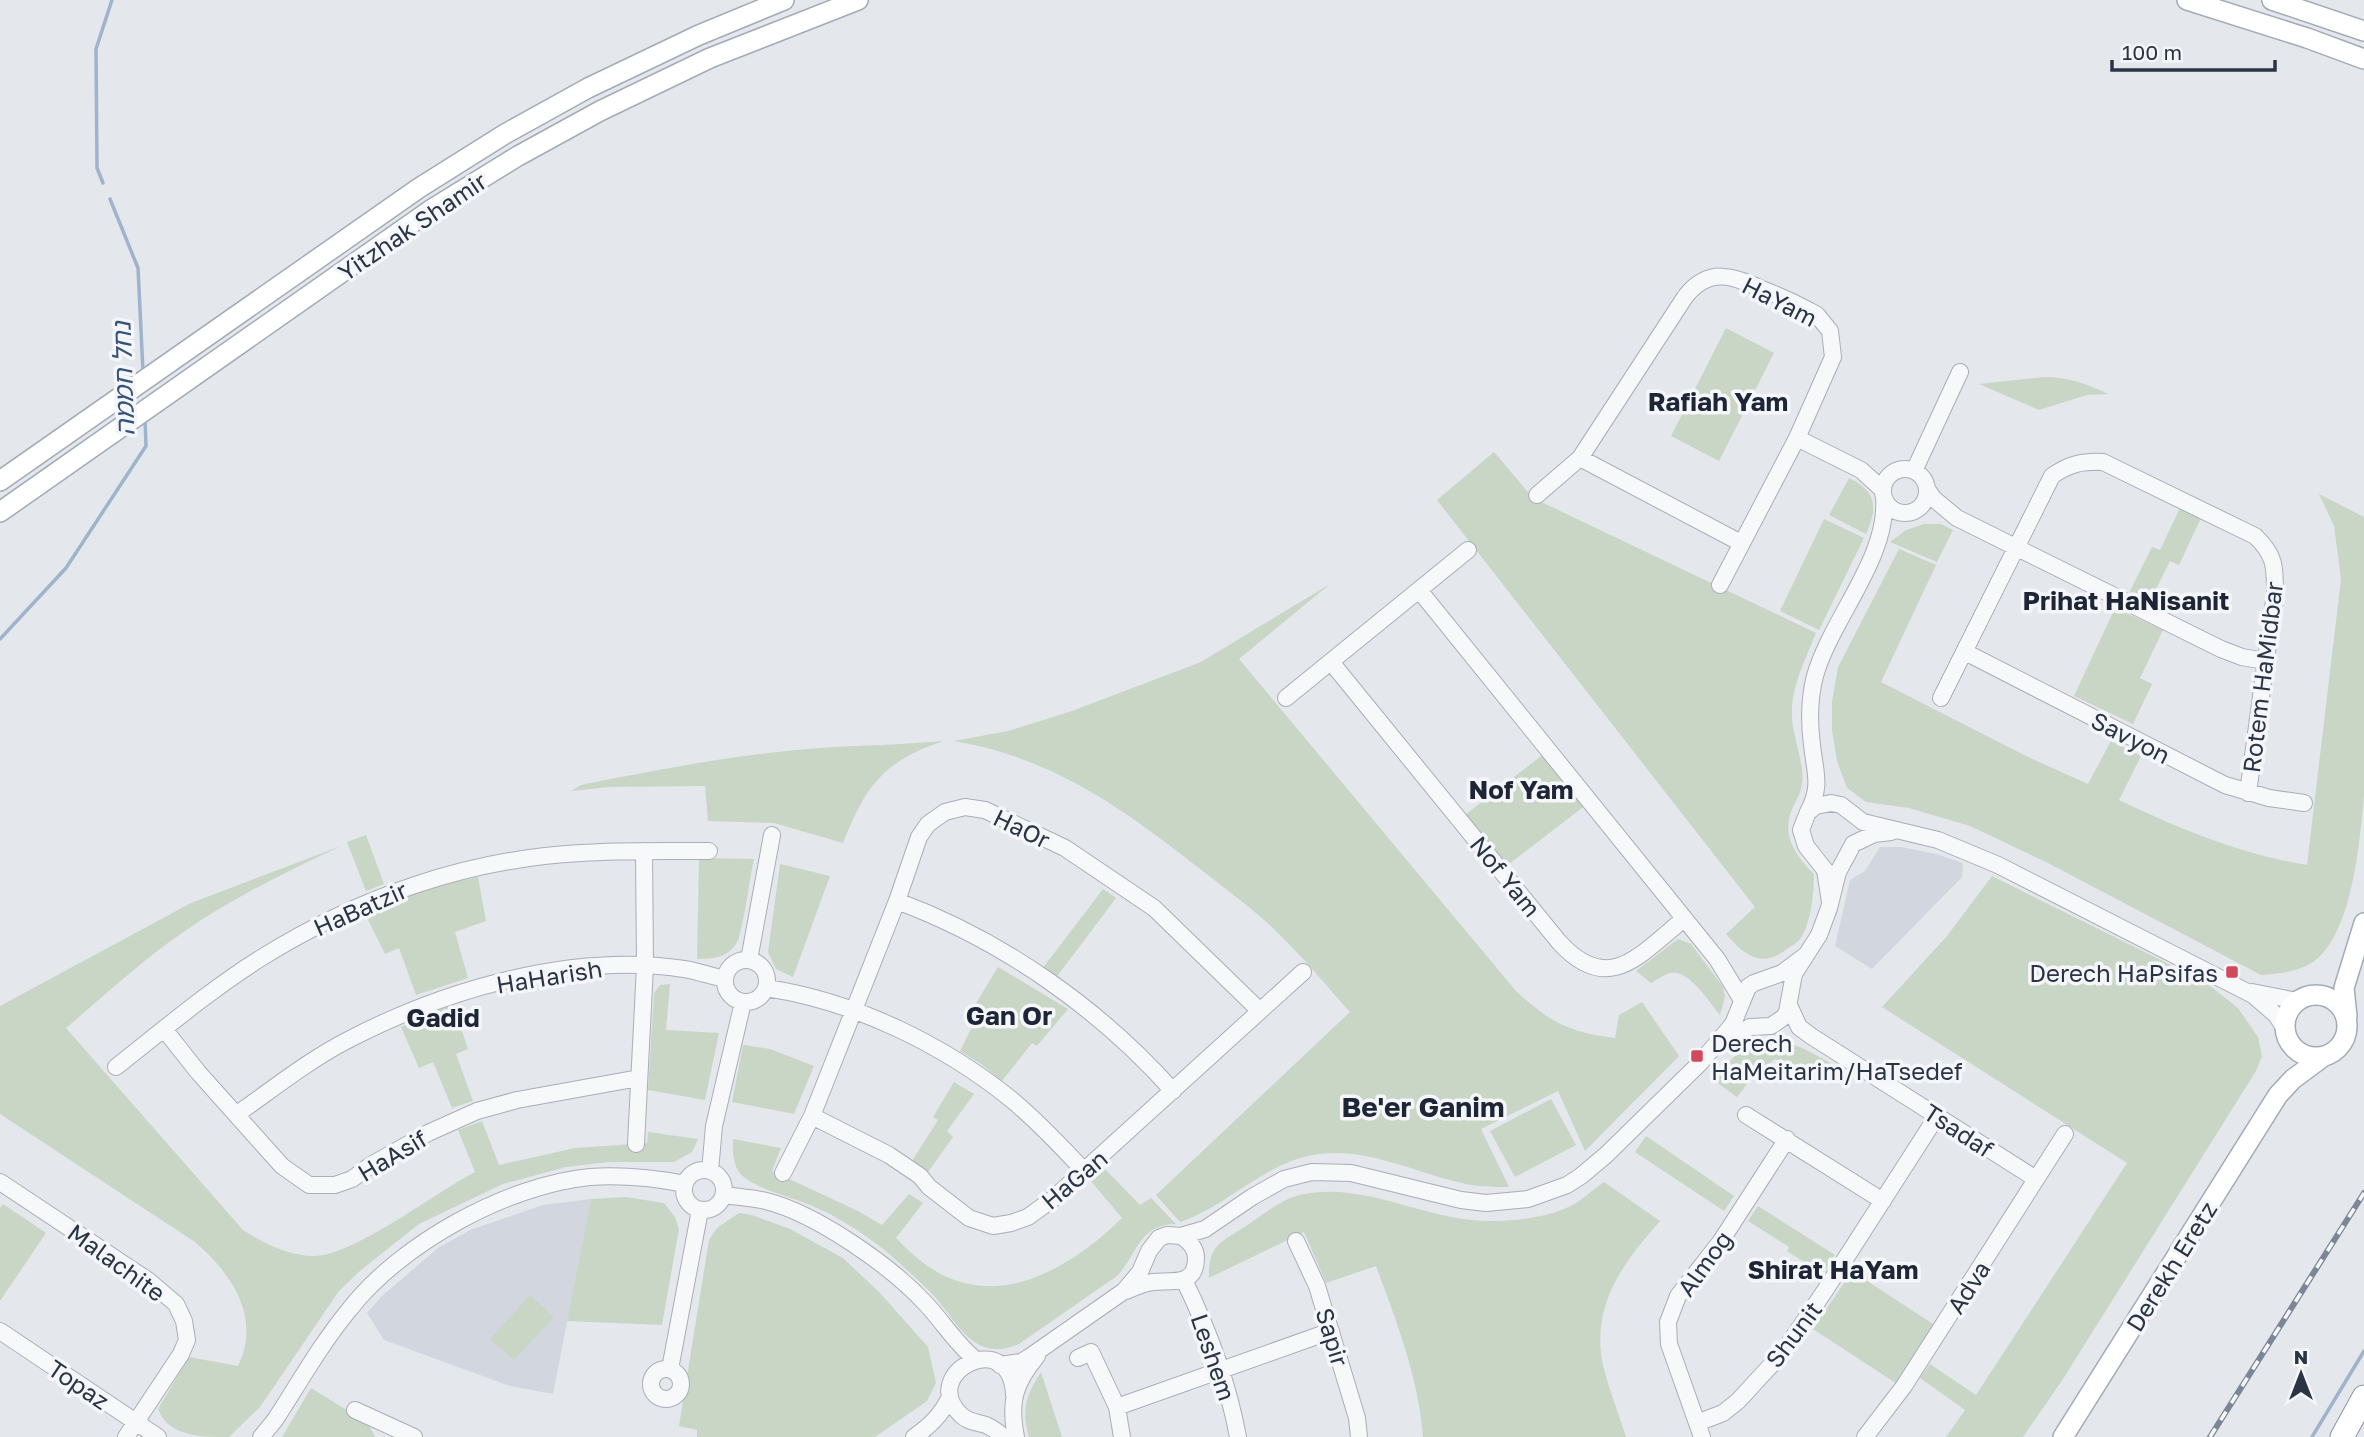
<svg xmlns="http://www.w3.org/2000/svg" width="2364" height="1437" font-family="'Golos Text','Noto Sans Hebrew',sans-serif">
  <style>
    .built { fill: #d2d6de }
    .green { fill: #c9d6c5 }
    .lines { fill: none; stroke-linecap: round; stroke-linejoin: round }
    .stream { stroke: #9fb4cc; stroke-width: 3.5 }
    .minor-casing { stroke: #a9aeb7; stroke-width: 18 }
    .major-casing { stroke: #a3abb8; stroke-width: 22 }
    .highway-casing { stroke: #8b94a3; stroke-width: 25 }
    .minor { stroke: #f7f8fa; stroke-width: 16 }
    .major { stroke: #fff; stroke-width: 19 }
    .highway { stroke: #fff; stroke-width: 23 }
    .rail-casing { stroke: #7d8696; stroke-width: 6 }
    .rail { stroke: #f4f6f9; stroke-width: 3.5; stroke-dasharray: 10; stroke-linecap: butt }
    .poi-dot { fill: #d1495b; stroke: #f4f6f9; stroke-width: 2.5 }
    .labels { text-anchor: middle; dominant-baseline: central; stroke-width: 7; stroke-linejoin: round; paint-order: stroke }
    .street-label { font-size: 24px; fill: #2b3445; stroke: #f4f6f9 }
    .poi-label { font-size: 24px; fill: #2b3445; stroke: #f4f6f9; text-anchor: end }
    .water-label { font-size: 26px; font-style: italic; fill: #34527a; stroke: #f4f6f9 }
    .neighbourhood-label { font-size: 26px; font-weight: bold; fill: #1d2536; stroke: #f4f6f9 }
    .quarter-label { font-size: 28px; font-weight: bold; fill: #1d2536; stroke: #f4f6f9 }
  </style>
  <rect width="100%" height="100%" fill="#e4e7ec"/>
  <path class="built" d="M1880,847H1901L1936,854L1963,863L1962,877L1872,969L1835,946L1850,880L1865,871Z
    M591,1199L553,1394L510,1386L384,1340L367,1313L382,1296L438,1248L470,1230L543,1205Z"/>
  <path class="green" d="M1726,328L1774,353L1719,461L1671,436Z
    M2044,377C2069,377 2087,384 2109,394L2087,395L2039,410L1979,384Z
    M1494,452L1533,498L1816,633C1806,658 1791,687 1792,715C1792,736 1805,764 1802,784C1801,793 1796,801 1792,809C1781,836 1796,856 1814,874C1814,893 1811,924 1800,939C1797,943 1791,946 1787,949C1761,969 1744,955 1726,934L1755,907L1437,500Z
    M1849,478C1877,492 1878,507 1866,534L1829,515Z
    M2319,494L2364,517V795C2360,840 2353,928 2317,959C2301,972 2281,973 2261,975L2048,863L1970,826L1909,808L1866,802L1847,788L1837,761L1832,730V702L1838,667L1899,549L1936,565L1881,682L2028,757L2088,784L2111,741L2141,756L2119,800C2180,829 2240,854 2307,865L2341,579L2334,526Z
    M2180,508L2201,518L2179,565L2170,561L2148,605L2128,595L2152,547L2160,550Z
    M1824,519L1864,538L1819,630L1780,611Z
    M1924,524H1941L1953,530L1937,562L1890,542L1906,530Z
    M1330,584L1239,659L1516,991C1548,1021 1570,1033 1615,1038L1619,1015L1642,1002L1679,1056L1585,1151L1558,1091L1481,1129L1509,1187C1495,1187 1480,1187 1466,1184C1417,1174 1371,1148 1319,1154C1265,1161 1230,1205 1180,1222L1156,1195L1350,1012C1325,984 1301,955 1274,929C1253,909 1228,891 1204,872C1126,811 1055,758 954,741L1008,731L1072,711L1201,662Z
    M2115,608L2163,630L2140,678L2152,684L2133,724L2074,696Z
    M943,741C883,762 866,785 843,843L774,823L708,821L705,786L609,787L571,791L581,785C660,769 740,754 820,748C861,745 902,745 943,741Z
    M1545,753L1586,805L1505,867L1465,815Z
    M366,835L384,884L366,891L347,842Z
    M341,846C286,872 232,898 182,933C141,961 104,996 66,1028L243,1230C265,1244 287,1255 313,1256C352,1257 436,1192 475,1172L458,1130L482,1121L499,1165L575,1148L647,1143L648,1132L698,1139L692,1152L674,1162H609L566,1167L503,1184L419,1224L361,1270L339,1291L260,1407L229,1437C201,1437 169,1437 158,1409L189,1357L238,1366C262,1317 231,1273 195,1242L0,1114V1006L191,903Z
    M699,858L754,859C750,875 743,934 736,944C727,958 711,959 697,959Z
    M780,864L830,876L793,977L776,969L768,952Z
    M1992,876L2205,982L2238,1008L2258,1037L2262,1056L2256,1071L2063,1379L2023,1437H1946L1965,1410L1920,1378L1930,1364L1976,1395L2127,1163L1882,1007L1947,936Z
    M478,877L486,921L455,932L468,978L416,995L399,948L385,954L364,912L431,887Z
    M1103,889L1116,898L1055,979L1042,969Z
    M1678,939L1691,944L1723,987L1725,997L1720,1015C1710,1003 1689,969 1671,973C1665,974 1657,980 1651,983L1636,971Z
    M998,967L1068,1009L1037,1046L1032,1043L1002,1081L981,1064L960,1051L981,1009L975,1005Z
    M670,984L666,1030L719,1033L705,1100L648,1090L654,993L660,985Z
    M453,1004L468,1049L456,1054L473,1101L452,1108L433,1062L419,1068L401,1027Z
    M1760,1039C1791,1038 1813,1054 1839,1068L1828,1083L1775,1059L1750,1080L1737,1097L1712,1079L1745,1046Z
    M743,1045L770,1049L814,1066L794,1114L732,1102Z
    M954,1082L974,1094L947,1131L953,1137L928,1172L912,1161L938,1120L933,1117Z
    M1551,1099L1576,1145L1515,1177L1490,1131Z
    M1646,1136L1734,1196L1724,1211L1635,1152Z
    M733,1139L781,1148L772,1171L858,1211L882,1225L909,1194L923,1203L896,1238C906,1248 917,1259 929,1267C997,1313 1071,1268 1122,1218L1090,1180L1103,1167L1140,1205L1151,1198L1176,1224C1139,1224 1137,1255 1117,1276L1019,1344C975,1363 959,1325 935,1297C923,1284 909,1272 896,1260C873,1239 838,1216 810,1205C789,1196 763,1191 745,1178C732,1168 733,1153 733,1139Z
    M1604,1182L1660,1221C1626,1260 1595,1298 1601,1354C1604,1377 1619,1414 1626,1437H1423C1419,1379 1396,1320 1376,1266L1326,1283L1304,1232L1209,1278C1208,1245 1221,1242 1246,1226C1261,1216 1279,1201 1296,1196C1361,1178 1426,1222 1491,1221C1515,1221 1541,1218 1564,1209C1578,1204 1591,1191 1604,1182Z
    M626,1197L664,1203L675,1217L679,1229L662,1325L567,1321L591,1199Z
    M3,1204L46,1233L0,1301V1208Z
    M1758,1206L1835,1255L1823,1274L1787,1251L1789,1247L1748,1221Z
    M739,1213L752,1215L790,1229L843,1258L880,1293L928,1347L936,1383L927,1401L875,1437H697V1430L679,1426L709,1240L717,1228Z
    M1852,1271L1936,1326L1897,1384L1813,1329Z
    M530,1295L554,1317L514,1360L490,1339Z
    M1041,1372L1062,1437H1029C1021,1410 1026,1395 1041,1372Z
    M311,1388L368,1423L375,1437H282Z"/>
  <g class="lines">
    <path class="stream" d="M103,183L97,168L96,49L112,0
      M110,199L138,268L143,372
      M0,639L66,568L146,446L145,418
      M2312,1437L2364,1351"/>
    <defs>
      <path id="minor" d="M1797,438L1861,470L1883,490
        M1580,458L1741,543
        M1883 491a22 22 0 1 1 44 0a22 22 0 1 1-44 0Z
        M1914,471L1960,372
        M1927,489L1934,499L1957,518L2221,649L2242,657L2265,661
        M1537,495L1580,458L1685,297C1709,266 1733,276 1764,290C1780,296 1795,303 1810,311L1817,315L1830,331L1833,357L1797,438L1720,585
        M1419,590L1717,959L1742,1000
        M1965,652L2225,785L2269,798L2304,803
        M1331,662L1559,942C1609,997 1640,954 1684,919
        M1286,698L1468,550
        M1941,698L2052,476C2069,464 2082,461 2103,462L2255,536C2275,555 2275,566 2275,593L2248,793
        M1808,812C1822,786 1815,773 1812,745C1809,722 1809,699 1815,676C1831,619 1889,557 1884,498
        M1853,844L1874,834L1891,832
        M897,901C1002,940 1099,1008 1173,1091
        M1830,902L1825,870L1806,846L1801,830L1808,812L1816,806L1831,803L1841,805L1863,822L1938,840L1998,865L2253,995L2276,1015L2285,1029
        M749,960L772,835
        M725 981a21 21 0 1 1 42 0a21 21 0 1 1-42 0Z
        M766,988C854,1001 943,1044 1012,1100C1038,1122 1062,1147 1085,1172
        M2252,992L2297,1001
        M1789,1005L1799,1027L1811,1036L2036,1179
        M164,1029L198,1072L282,1166L309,1185H335L352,1179L371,1165L428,1133L477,1111L517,1100L639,1078
        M1725,1041L1750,1027L1771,1026L1784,1017L1787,1012L1794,974L1819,935L1829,908L1838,872L1851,848
        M116,1067C163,1030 210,990 261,958C357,898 467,859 581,853C623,850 666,851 709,851
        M237,1114C273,1089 309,1060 348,1040C446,989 573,952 684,969C697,971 711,976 725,979
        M1746,1115L1883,1201
        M812,1116L889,1155L920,1176L929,1187L969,1218L993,1226L1011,1223L1028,1217L1054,1198L1303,972
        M636,1144L645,966L644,851
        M684 1190a20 20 0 1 1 40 0a20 20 0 1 1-40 0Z
        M710,1171L714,1126L743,1002
        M783,1173L812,1116L897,901L919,837L928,824L945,812L965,807L985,810L1065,848L1154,908L1260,1011
        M0,1182L149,1281L176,1304L184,1321L187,1340L181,1354L126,1437
        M724,1195C738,1197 753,1198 766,1201C817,1214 891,1266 926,1304C943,1322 956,1344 976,1360
        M1296,1241L1317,1286L1357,1418L1359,1437
        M1184,1280C1208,1329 1228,1383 1238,1437
        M1126,1291C1135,1287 1144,1283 1153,1282C1171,1280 1196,1287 1196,1258C1196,1248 1189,1241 1181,1236
        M0,1331L158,1437
        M1078,1358L1091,1352L1117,1407L1122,1437
        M1000,1365L1021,1362L1028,1358L1124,1291L1140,1272L1149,1251L1159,1238L1167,1235L1181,1236L1205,1229L1252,1197L1284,1179L1312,1172L1351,1173L1461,1200L1486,1203L1528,1199L1567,1185L1581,1176L1606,1155L1700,1063L1733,1024L1748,987L1754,983L1782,973L1806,955
        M651 1384a15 15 0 1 1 30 0a15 15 0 1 1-30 0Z
        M670,1369L700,1210
        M1117,1407L1331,1331
        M355,1410L414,1437
        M1697,1423L1723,1413L1738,1401L1784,1351L1824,1292L1937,1116
        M261,1437L275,1420C299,1383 321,1344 349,1310C400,1244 507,1185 590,1177C621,1175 654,1178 685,1184
        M914,1437C930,1426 941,1415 950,1397
        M1004,1437C998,1432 993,1428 986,1425C977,1422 968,1422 961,1415C917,1373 1011,1325 1014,1395
        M1016,1437C1009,1402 1014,1384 1037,1356
        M1702,1437L1669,1344L1668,1322L1678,1296L1721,1241L1787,1139
        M1865,1437L1904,1386L2065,1134"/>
      <path id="major" d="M2187,0L2307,38L2364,59
        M2272,0L2364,31
        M0,481L419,188L505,134L588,88L699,35L784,0
        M0,512L432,209L518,156L600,111L710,58L858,0
        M2285 1026a31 31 0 1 1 62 0a31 31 0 1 1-62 0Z
        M2347,1016L2344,988L2364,923
        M2063,1437L2278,1095L2293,1079L2324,1056"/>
      <path id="highway" d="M2342,1437L2364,1397"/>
    </defs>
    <use href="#minor" class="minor-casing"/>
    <use href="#major" class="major-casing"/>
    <use href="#highway" class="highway-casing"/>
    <use href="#minor" class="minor"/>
    <use href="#major" class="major"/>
    <use href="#highway" class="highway"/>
    <defs>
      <path id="rail" d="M2210,1437L2364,1193"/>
    </defs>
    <use href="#rail" class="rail-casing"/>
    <use href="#rail" class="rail"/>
  </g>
  <g class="poi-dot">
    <rect x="2225" y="965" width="14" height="14" rx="3.5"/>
    <rect x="1690" y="1049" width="14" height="14" rx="3.5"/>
  </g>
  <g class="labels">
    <g class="street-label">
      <text transform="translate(412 226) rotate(-34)">Yitzhak Shamir</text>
      <text transform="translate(1780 301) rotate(27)">HaYam</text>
      <text transform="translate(2262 677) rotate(-83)">Rotem HaMidbar</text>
      <text transform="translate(2131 737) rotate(27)">Savyon</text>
      <text transform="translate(1022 828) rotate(26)">HaOr</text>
      <text transform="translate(1506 876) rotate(51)">Nof Yam</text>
      <text transform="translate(360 908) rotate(-24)">HaBatzir</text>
      <text transform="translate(549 976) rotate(-9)">HaHarish</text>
      <text transform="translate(1959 1130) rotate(33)">Tsadaf</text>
      <text transform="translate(392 1155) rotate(-31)">HaAsif</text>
      <text transform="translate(1074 1179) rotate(-40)">HaGan</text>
      <text transform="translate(117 1262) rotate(36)">Malachite</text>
      <text transform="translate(1704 1263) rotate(-54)">Almog</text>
      <text transform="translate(2171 1266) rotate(-58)">Derekh Eretz</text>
      <text transform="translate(1968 1287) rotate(-57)">Adva</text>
      <text transform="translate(1793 1334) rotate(-53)">Shunit</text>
      <text transform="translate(1333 1337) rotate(73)">Sapir</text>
      <text transform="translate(1214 1357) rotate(71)">Leshem</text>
      <text transform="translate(79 1384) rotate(34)">Topaz</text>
    </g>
    <g class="poi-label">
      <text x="2218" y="972">Derech HaPsifas</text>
      <text x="1711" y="1042" text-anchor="start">Derech<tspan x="1711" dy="28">HaMeitarim/HaTsedef</tspan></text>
    </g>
    <g class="water-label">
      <text transform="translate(123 379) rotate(-92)">נחל חממה</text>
    </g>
    <g class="neighbourhood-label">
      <text x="1718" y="401">Rafiah Yam</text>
      <text x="2126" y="600">Prihat HaNisanit</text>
      <text x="1521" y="789">Nof Yam</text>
      <text x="1009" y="1015">Gan Or</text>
      <text x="443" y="1017">Gadid</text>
      <text x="1833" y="1269">Shirat HaYam</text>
    </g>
    <g class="quarter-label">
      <text x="1423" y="1106">Be'er Ganim</text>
    </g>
  </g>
  <g transform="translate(2301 1374)" stroke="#f4f6f9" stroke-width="5" paint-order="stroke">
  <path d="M0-5L12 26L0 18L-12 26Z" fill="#2b3445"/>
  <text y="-10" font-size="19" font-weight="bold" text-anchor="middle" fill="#2b3445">N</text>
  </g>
  <path d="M2112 60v10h163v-10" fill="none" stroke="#2b3445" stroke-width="3.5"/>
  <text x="2122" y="60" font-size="21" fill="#2b3445" stroke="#f4f6f9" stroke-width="5" paint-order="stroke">100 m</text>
</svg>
